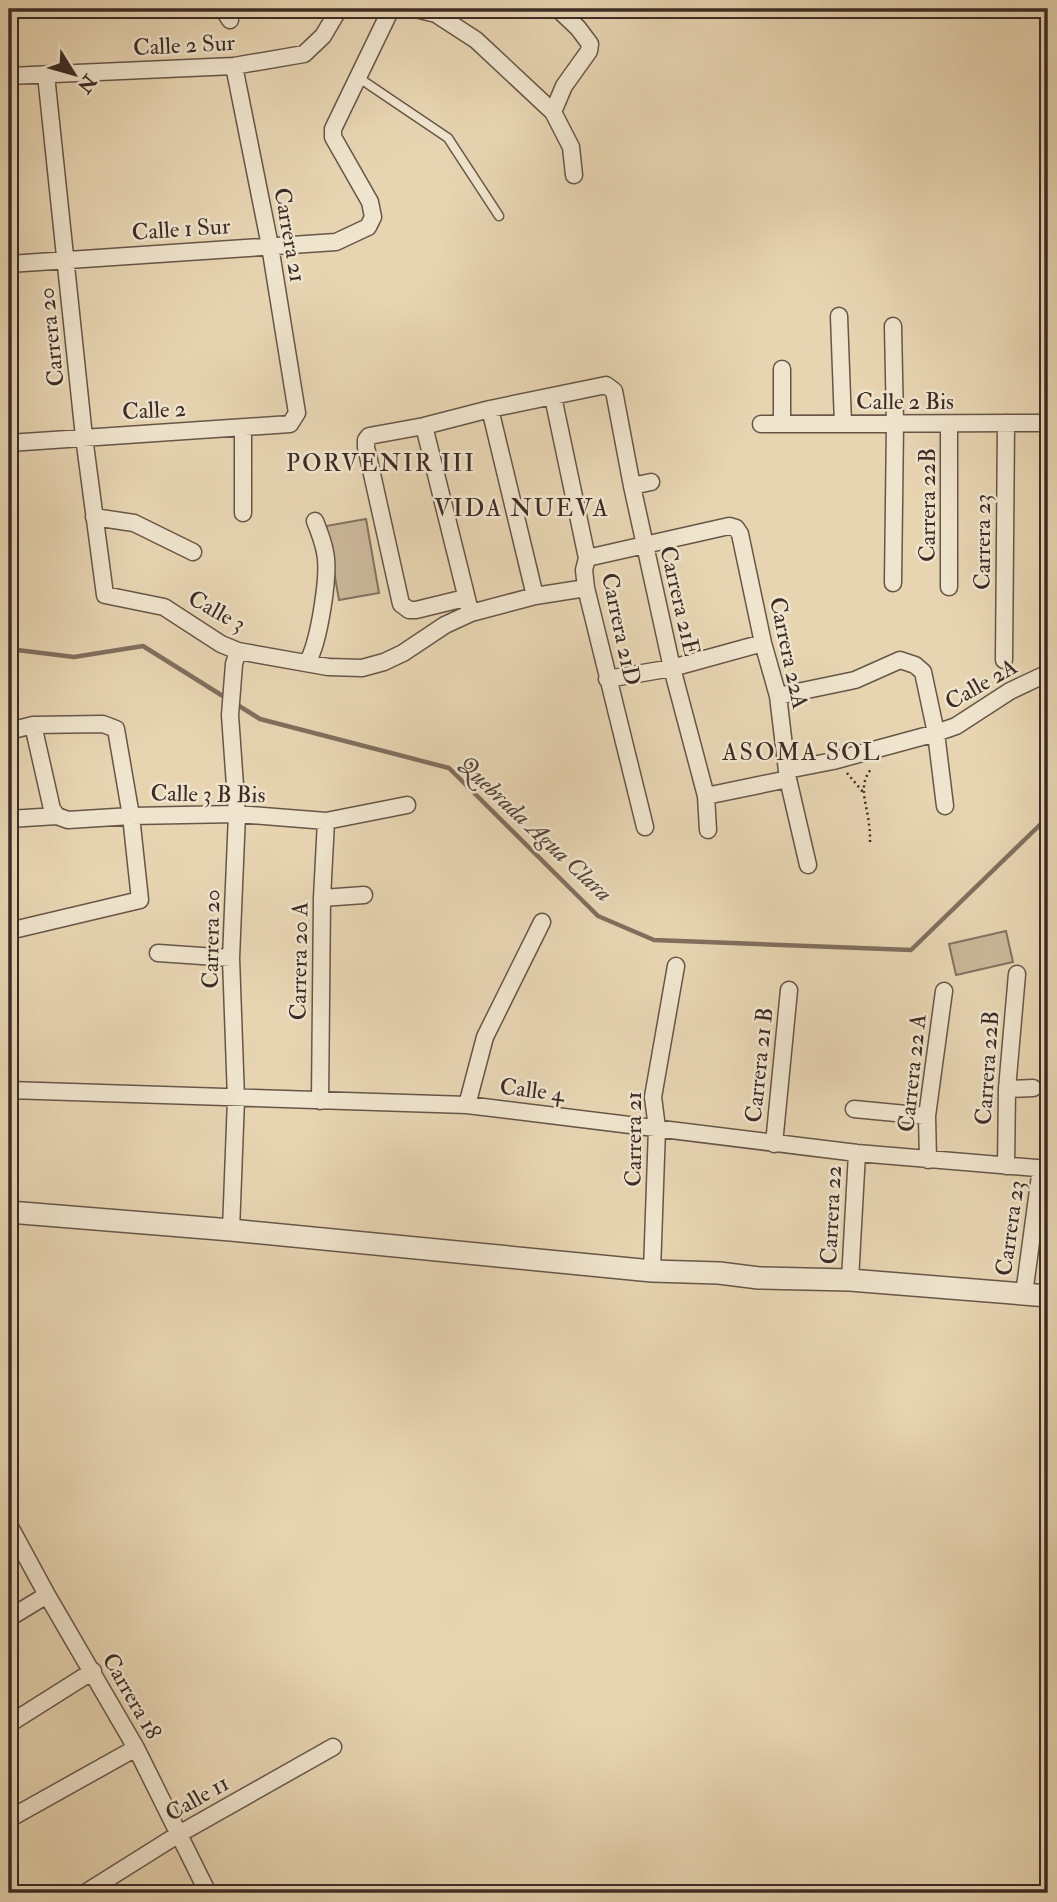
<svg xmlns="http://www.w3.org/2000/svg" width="1057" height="1902" font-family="'IM FELL Double Pica',serif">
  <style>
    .green { fill: #cab89a; stroke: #837260; stroke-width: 2 }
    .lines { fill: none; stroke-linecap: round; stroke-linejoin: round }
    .stream { stroke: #806e5d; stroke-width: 4.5 }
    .service-casing { stroke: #675648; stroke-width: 11 }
    .minor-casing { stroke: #675648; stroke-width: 19 }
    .tertiary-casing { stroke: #675648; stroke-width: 24 }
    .path { stroke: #3c2b25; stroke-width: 2.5; stroke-dasharray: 2 3.5; stroke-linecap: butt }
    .service { stroke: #efe4cd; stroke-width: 8 }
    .minor { stroke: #efe4cd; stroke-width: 16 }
    .tertiary { stroke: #efe4cd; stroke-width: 21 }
    .labels { text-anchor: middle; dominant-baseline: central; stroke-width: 5; stroke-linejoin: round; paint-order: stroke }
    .street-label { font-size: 23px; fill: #3c2b25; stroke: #efe4cd }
    .neighbourhood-label { font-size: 24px; letter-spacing: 2px; fill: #3c2b25; stroke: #efe4cd }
    .water-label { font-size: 24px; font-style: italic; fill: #58473c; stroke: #efe4cd }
  </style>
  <rect width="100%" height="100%" fill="#e7d5b2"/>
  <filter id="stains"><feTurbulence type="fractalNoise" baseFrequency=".00286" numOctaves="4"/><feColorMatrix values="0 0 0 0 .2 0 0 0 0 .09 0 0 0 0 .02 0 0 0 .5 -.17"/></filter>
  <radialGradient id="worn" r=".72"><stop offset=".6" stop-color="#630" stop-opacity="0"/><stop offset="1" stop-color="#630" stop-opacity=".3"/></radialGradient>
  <path class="green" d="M366,519L379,593L339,600L326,526Z
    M1006,931L1013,962L956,975L949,944Z"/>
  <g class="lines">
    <path class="stream" d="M9,649L74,657L143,646L226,698
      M236,704L260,719L449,768L598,916L654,940L911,950L1048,817"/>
    <defs>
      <path id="service" d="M359,78L448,138L499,216"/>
      <path id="minor" d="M223,9L230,20
        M416,9L436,14L476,40L553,112L571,147L574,175
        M46,75L84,437L105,595L164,607L221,644L238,651L328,667L362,668L384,662L403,653L445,625L471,613L535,596L586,588
        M9,76L234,66L304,54L323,36L339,9
        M553,112L564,86L589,51L590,44L578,28L558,9
        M9,264L336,242L368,227L373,217L370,202L333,137V129L391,9
        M839,316L843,424
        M893,326L895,424L893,583
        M782,369V424
        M553,397L587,558L584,570L586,588L645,827
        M490,409L535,596
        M761,424L1048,423
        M949,424V587
        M424,426L469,607
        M243,428V513
        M9,443L290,424L297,413L270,246L234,66
        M632,486L651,482
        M94,517L134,523L193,552
        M587,558L729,526L736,528L740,534L763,643L778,696L788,779L808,865
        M465,598L416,610H409L401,604L366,447V440L369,436L424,426L490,409L606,385L614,391L632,486L672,668L706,796L708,830
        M1004,660L1006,423
        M307,663C319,643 330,574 325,552C323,541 319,531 315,521
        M607,679L672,668L763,643
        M778,696L855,680L900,660L915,665L923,672L936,733L945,806
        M33,725L52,809L57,816
        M9,731L33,725L103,724L116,729L131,816L140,900L9,931
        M787,770L833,761L936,733L956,726L1010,691L1048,673
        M706,796L788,779
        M9,819L57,816L68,820L131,816L237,814L326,821L407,805
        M322,898L364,895
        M158,953L231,958
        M1007,1089L1033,1088
        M9,1090L467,1105L857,1153L1048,1169
        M320,1101L322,898L326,821
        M467,1105L485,1037L542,922
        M854,1109L927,1116
        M774,1144L789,990
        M928,1160L927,1116L944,991
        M1006,1166L1007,1089L1017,974
        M231,1230L236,1099L231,958L237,814L230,715L234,664L238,651
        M652,1271L657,1128L653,1097L676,966
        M850,1280L857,1153
        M1024,1294L1041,1168
        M9,1525L47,1595L136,1748L208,1893
        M9,1618L47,1595
        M9,1724L93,1671
        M9,1819L136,1748
        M85,1893L179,1834L333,1747"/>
      <path id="tertiary" d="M9,1212L231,1230L652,1271L719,1273L759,1278L850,1280L1048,1296"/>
    </defs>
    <use href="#service" class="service-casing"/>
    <use href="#minor" class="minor-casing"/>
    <use href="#tertiary" class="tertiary-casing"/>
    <path class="path" d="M847,773L863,792
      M870,842C870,836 870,830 869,824C867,804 857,785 872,768"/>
    <use href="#service" class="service"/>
    <use href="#minor" class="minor"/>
    <use href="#tertiary" class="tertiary"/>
  </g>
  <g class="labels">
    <g class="street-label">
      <text transform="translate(184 45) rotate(-3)">Calle 2 Sur</text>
      <text transform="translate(181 229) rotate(-4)">Calle 1 Sur</text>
      <text transform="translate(290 235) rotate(80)">Carrera 21</text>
      <text transform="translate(51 337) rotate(-96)">Carrera 20</text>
      <text x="905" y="401">Calle 2 Bis</text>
      <text transform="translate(154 410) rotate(-3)">Calle 2</text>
      <text transform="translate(927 505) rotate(-90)">Carrera 22B</text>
      <text transform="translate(982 542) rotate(-90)">Carrera 23</text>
      <text transform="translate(680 601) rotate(77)">Carrera 21E</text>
      <text transform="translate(217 611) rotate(29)">Calle 3</text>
      <text transform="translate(621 629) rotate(78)">Carrera 21D</text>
      <text transform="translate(789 653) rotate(78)">Carrera 22A</text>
      <text transform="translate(981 684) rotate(-30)">Calle 2A</text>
      <text transform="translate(208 794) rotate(1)">Calle 3 B Bis</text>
      <text transform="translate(211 939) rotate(-89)">Carrera 20</text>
      <text transform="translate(299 961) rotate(-89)">Carrera 20 A</text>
      <text transform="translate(759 1065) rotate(-84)">Carrera 21 B</text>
      <text transform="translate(987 1068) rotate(-86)">Carrera 22B</text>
      <text transform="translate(912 1073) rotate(-84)">Carrera 22 A</text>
      <text transform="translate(532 1090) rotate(7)">Calle 4</text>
      <text transform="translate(633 1139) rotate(-90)">Carrera 21</text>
      <text transform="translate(831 1215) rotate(-87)">Carrera 22</text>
      <text transform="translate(1010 1228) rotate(-82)">Carrera 23</text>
      <text transform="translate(132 1696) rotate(60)">Carrera 18</text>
      <text transform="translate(197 1798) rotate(-30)">Calle 11</text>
    </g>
    <g class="neighbourhood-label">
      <text x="381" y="463">PORVENIR III</text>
      <text x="522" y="508">VIDA NUEVA</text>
      <text x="802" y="752">ASOMA SOL</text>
    </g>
    <g class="water-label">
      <text transform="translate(535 829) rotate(43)">Quebrada Agua Clara</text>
    </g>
  </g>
  <rect width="1057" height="1902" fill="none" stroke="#e7d5b2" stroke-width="35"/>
  <rect x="10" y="10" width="1036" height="1881" fill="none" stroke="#3c2b25" stroke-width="3.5"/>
  <rect x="18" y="18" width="1022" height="1867" fill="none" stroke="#3c2b25" stroke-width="2"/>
  <g transform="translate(74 74) rotate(127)" stroke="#efe4cd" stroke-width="5" paint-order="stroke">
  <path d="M0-5L12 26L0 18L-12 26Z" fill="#3c2b25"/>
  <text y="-10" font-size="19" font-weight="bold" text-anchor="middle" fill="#3c2b25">N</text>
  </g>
  <rect width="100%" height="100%" filter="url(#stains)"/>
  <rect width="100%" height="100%" fill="url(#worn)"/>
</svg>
